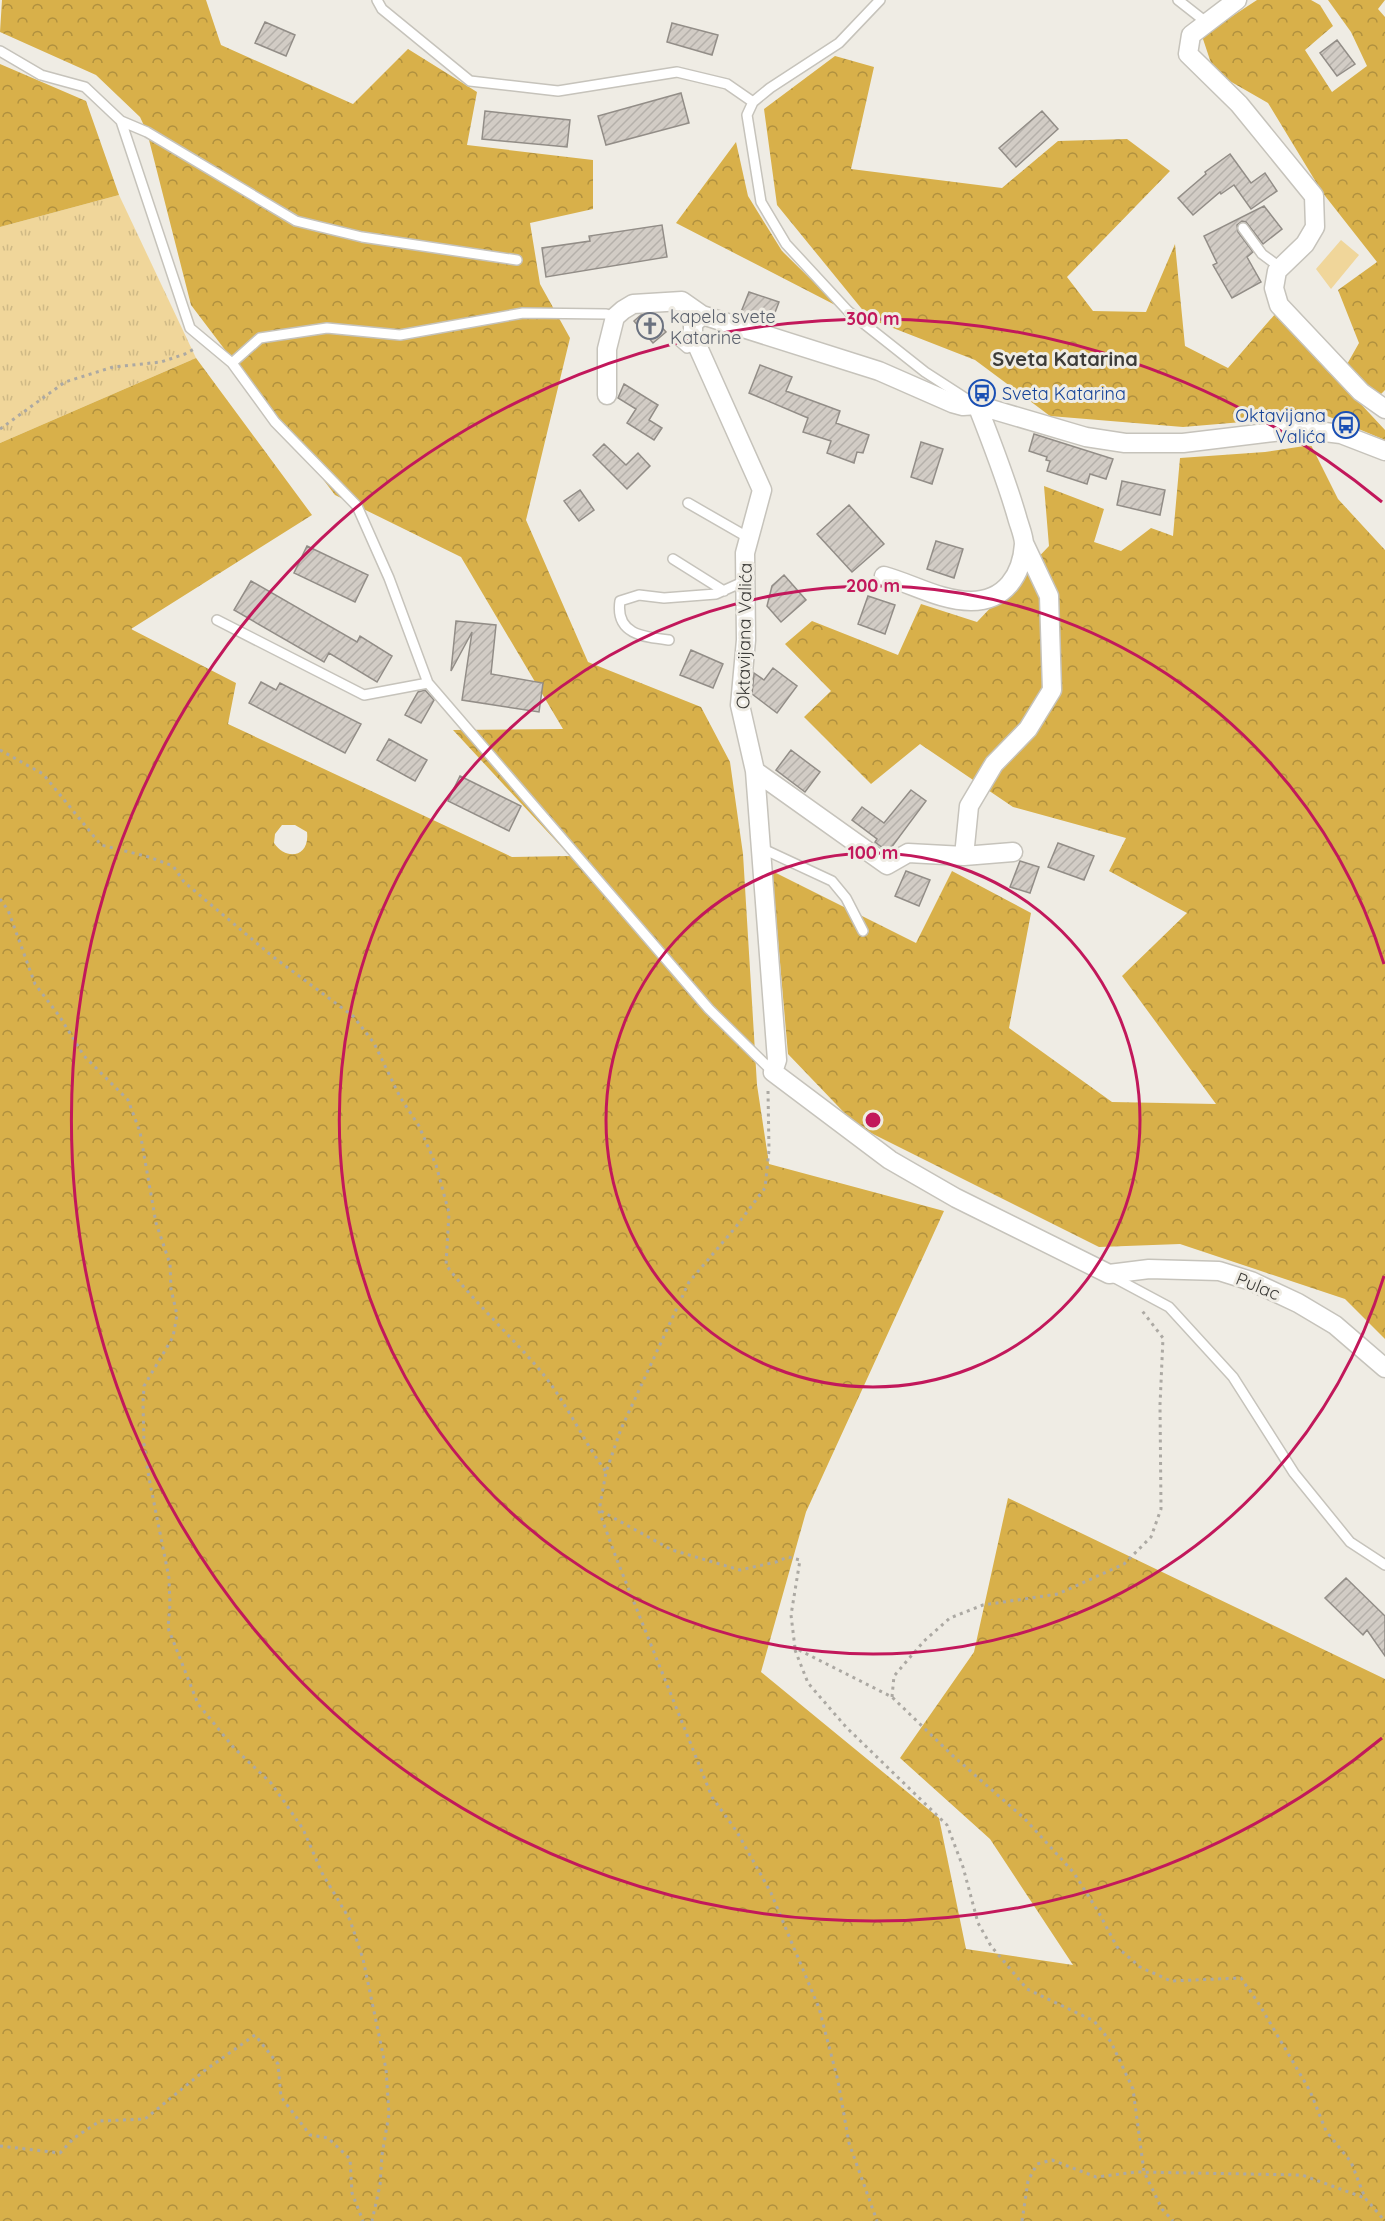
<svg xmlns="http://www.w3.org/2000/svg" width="1385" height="2221" font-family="Quicksand,sans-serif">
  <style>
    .grass { fill: url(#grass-tufts) }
    .forest { fill: url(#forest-crowns); fill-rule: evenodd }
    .park { fill: #f0d69a }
    .building { fill: url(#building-hatch); stroke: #928d87; stroke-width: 1.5 }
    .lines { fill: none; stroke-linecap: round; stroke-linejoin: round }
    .lane-casing { stroke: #c6c3bb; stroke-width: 12 }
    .street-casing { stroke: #c6c3bb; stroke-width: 21 }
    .path { stroke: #aca9a3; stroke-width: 3; stroke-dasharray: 3 4.5; stroke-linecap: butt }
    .lane { stroke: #fff; stroke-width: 9 }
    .street { stroke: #fff; stroke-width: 18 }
    .ring { fill: none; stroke: #c2185b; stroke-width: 3 }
    .labels { text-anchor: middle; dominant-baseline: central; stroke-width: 6; stroke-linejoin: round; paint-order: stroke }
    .worship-label { font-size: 18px; fill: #5b616d; stroke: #efece4; text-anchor: start }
    .transit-label { font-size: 18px; fill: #164399; stroke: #efece4; text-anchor: start }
    .street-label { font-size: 18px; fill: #3d3c39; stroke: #efece4 }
    .neighbourhood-label { font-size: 20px; font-weight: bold; fill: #3d3c39; stroke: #efece4 }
    .centre { fill: #c2185b; stroke: #efece4; stroke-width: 3 }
    .ring-label { font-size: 18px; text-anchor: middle; font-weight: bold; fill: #c2185b; stroke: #efece4; stroke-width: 6; stroke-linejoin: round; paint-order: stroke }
  </style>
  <defs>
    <pattern id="grass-tufts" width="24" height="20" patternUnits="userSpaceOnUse" patternTransform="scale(1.5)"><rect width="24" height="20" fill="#f0d69a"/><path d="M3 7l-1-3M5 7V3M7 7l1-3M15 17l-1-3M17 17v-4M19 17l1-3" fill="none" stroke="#cfb985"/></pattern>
    <pattern id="forest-crowns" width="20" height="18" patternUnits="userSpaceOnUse" patternTransform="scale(1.5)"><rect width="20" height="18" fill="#d8b04a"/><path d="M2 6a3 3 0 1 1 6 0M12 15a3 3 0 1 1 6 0" fill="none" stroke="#b0903f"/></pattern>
    <pattern id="building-hatch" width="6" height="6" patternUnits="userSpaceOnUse" patternTransform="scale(1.5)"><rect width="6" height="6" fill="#d2ccc5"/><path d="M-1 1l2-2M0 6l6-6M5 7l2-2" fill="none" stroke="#b5b0aa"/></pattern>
  </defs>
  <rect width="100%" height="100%" fill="#efece4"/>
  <path class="grass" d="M119,195L196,358L0,443V227Z"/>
  <path class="forest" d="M2,0H206L221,45L353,104L408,49L477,92L467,145L593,160V209L530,223L540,284L570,338L526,520L588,662L701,707L730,762L743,854L757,1085L769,1164L944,1211L806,1512L761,1672L939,1818L966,1949L1073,1965L990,1839L900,1758L974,1652L1008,1498L1385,1679V2221H0V443L196,358L312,515L131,629L236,683L228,724L512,857L570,856L453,730L563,729L461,557L335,495L191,305L147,132L140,117L96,75L0,32ZM282,825H295L307,832C310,856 287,862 274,843L275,834Z
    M1257,0H1311L1320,5L1333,26L1305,50L1332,92L1367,66L1351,32L1328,0H1385L1378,9L1385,17V390L1380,395L1346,366L1359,343L1338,290L1377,262L1322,192L1268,103L1214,72L1202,36Z
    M835,56L874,67L851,169L1002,188L1058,141L1127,139L1170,171L1067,277L1093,311L1146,312L1175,244L1185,346L1228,368L1276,313L1385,430V440L1325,415L1183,427L1050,416L975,360L870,319L777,205L764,109Z
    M0,64L86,101L119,195L0,227Z
    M736,142L748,196L782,251L839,307L676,223Z
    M1311,445L1338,499L1385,550V1339L1345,1299L1180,1244L1099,1247L857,1126L788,1054L772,871L916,943L952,871L1031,913L1009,1028L1112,1102L1216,1104L1122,976L1187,913L1109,871L1126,838L1013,807L920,744L871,784L804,717L831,691L785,644L812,621L898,655L921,604L977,622L1049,546L1044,486L1104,509L1094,542L1121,551L1151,528L1173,536L1180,458L1265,452Z"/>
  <path class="park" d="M1341,240L1359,255L1331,289L1316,269Z"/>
  <path class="building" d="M265,22L295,35L286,56L255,43Z
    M672,23L718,35L712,55L667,42Z
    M1337,40L1355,64L1337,76L1320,53Z
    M681,93L689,123L606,145L598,116Z
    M485,111L570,120L567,147L482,139Z
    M1042,111L1058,129L1016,167L999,148Z
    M1230,154L1251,183L1265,173L1277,191L1251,209L1234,185L1221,194L1220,192L1193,215L1178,198L1206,174L1205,172Z
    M1264,206L1282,229L1263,244L1246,222L1242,221L1237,225L1238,232L1253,252L1247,257L1261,282L1232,298L1213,265L1217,263L1204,236Z
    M662,225L667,257L546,277L542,248L590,241L589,236Z
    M749,292L779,302L771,323L741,312Z
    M650,314L666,332L653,343L634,321L641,315Z
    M760,365L792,377L786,391L840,411L836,423L869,435L863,453L857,452L854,463L827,453L831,441L803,432L808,418L749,393Z
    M624,384L658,405L649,420L662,428L654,440L627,423L636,409L618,398Z
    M1034,434L1113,459L1106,479L1090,474L1087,484L1047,471L1050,461L1046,460L1047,457L1029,451Z
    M921,442L943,449L932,484L911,477Z
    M604,444L626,465L638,453L650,466L627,489L593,455Z
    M1122,481L1165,490L1160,515L1117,505Z
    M580,490L594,510L579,521L564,501Z
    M849,505L884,544L852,572L817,534Z
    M936,541L963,549L954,578L927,569Z
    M307,546L368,575L355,602L294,573Z
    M784,575L806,600L781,622L767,606L772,586Z
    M251,581L357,642L360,636L392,656L377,682L329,653L324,662L234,610Z
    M868,596L895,605L885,634L858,624Z
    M456,621L496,625L491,674L543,683L539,712L462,700L472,632L451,671Z
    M691,650L723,664L713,688L680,675Z
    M773,668L797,686L777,713L752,694L754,673L764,680Z
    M261,682L276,690L280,683L361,724L345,753L249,703Z
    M425,690L434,700L421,723L405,715L418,692Z
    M389,739L427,760L415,781L377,760Z
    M791,750L820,772L805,792L776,770Z
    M460,776L521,806L509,831L448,801Z
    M911,790L926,801L888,852L875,842L877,839L852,820L862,807L884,823Z
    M1058,843L1094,856L1084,880L1048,867Z
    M1020,861L1039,867L1030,893L1010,887Z
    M906,871L930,880L919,906L895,896Z
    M1346,1578L1385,1616V1656L1367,1630L1363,1635L1325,1598Z"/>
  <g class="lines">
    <defs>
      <path id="lane" d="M377,0L382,9L470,81L558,91L677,72L727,84L753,102
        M880,0L839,43L770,88L753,102L747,115L761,202L786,244L848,311L925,372L973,403
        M1178,0L1206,22
        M0,51L41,75L85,87L121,121L147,132L296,221L362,237L517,260
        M121,121L190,328L232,363L260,338L327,328L400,335L523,313L606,314L615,317
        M1243,228L1262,254L1281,268
        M679,341L687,348L697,345
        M232,363L275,422L357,506L389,578L428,683L709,1009L773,1072
        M688,503L749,538
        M673,559L724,591
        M217,620L364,695L428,683
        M669,640C643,637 615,634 620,601L639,595L664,598L716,594L745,581
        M761,848L832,881L846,898L863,931
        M1113,1277L1169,1307L1233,1377L1294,1473L1350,1542L1385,1565"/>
      <path id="street" d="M1237,0L1191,35L1188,54L1239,104L1314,196L1315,227L1305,244L1277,271L1274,288L1279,305L1361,392L1385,409
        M607,395V349L615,317L623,310L633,304L682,301L702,315
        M884,576C913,584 941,601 971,601C1005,601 1022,575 1024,544C1024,536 1019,525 1017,517C1006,479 992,443 977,405
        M755,771L777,1060L773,1072L890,1160L956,1198L1109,1274L1149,1269L1219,1271L1251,1281L1298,1303L1335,1325L1385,1368
        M1013,852L964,856L908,853L887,865L755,771L740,705L746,640L745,553L762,490L693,336V324L702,315L879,371L952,403L963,406L977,405L1086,437L1125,443H1183L1291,430L1316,431L1341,434L1385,451
        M964,856L969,806L994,764L1028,729L1052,690L1049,596L1024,543"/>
    </defs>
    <use href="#lane" class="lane-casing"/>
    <use href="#street" class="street-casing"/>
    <path class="path" d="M0,429L65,382L113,367L161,362L185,354L194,349
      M0,750L43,774L101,845L149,857L173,866L184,882L272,956L353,1016L374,1043L400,1097L419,1126L436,1165L449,1213L446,1265C474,1302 508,1333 538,1368C565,1399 582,1439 606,1472
      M0,899L8,910L35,984L60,1017L84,1056L128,1100L140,1132L156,1223L170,1264L171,1289L177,1315L173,1337L144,1386L143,1403L144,1445L149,1478L169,1578L170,1604L168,1628L198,1704L234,1748L271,1783L283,1800L303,1829L322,1873L350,1920L363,1959L386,2069L389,2114L382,2155L380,2185L372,2221
      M768,1091L769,1150L765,1188L735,1228L689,1282L621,1429L606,1472L599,1511L617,1560L712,1797L737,1832L771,1893L819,2008L838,2081L849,2143L877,2221
      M601,1511L672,1550L740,1570L776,1562L788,1557L800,1560L791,1615L795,1648L892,1697L952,1755L1025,1819L1074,1873L1099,1913L1117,1947L1140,1967L1171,1981L1241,1978L1259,2004L1310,2091L1326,2131L1351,2162L1365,2198L1385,2221
      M795,1650L808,1683L846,1727L947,1825L963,1867L978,1923L991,1946L1027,1989L1094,2021L1111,2042L1133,2089L1144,2172L1162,2209L1173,2221
      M892,1697L894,1676L924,1641L950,1618L983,1605L1058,1594L1124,1564L1151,1537L1161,1509L1160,1405L1163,1338L1140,1308
      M0,2146L60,2153L74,2138L100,2121L145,2119L204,2071L255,2035L278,2064L281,2097L310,2135L328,2138L350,2159L352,2193L363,2221
      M1022,2221L1028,2181L1037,2164L1052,2160L1096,2177L1136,2172L1302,2175L1365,2198"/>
    <use href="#lane" class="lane"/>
    <use href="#street" class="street"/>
  </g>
  <g class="ring">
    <circle cx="873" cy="1120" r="267"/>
    <path d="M1384 1276A534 534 0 1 1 1384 964"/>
    <path d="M1382 1738A801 801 0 1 1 1382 502"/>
  </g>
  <defs>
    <symbol id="church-ring" viewBox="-11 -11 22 22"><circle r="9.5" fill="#efece4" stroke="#6b7280" stroke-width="1.5"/><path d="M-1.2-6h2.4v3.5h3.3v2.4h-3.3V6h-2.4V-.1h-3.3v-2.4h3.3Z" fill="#6b7280"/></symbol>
    <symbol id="bus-ring" viewBox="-11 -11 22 22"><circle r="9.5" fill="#efece4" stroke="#1a4fb4" stroke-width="1.5"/><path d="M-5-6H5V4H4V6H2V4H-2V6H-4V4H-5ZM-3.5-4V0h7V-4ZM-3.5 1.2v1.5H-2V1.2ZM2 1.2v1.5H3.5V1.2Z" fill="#1a4fb4"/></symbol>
  </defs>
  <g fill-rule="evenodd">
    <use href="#church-ring" x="635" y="311" width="30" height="30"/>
    <use href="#bus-ring" x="967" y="378" width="30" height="30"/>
    <use href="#bus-ring" x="1331" y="410" width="30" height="30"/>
  </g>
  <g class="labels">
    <g class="worship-label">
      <text x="670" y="316">kapela svete<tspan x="670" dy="21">Katarine</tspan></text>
    </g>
    <g class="transit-label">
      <text x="1002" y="393">Sveta Katarina</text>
      <text x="1326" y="415" text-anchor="end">Oktavijana<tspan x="1326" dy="21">Valića</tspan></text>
    </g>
    <g class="street-label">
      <text transform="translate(744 636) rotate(-89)">Oktavijana Valića</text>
      <text transform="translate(1258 1286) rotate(22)">Pulac</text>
    </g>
    <g class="neighbourhood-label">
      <text x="1065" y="358">Sveta Katarina</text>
    </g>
  </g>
  <circle cx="873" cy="1120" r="9" class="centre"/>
  <g class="ring-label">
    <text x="873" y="325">300 m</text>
    <text x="873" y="592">200 m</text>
    <text x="873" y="859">100 m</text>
  </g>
</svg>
